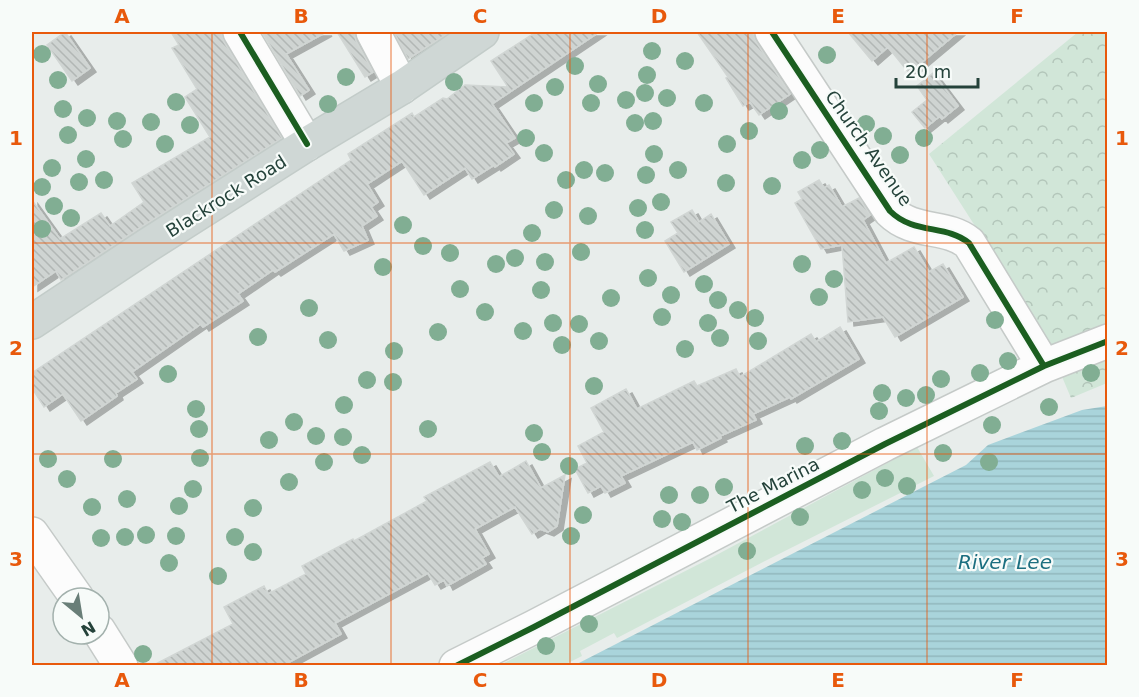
<svg xmlns="http://www.w3.org/2000/svg" width="1139" height="697" font-family="'DejaVu Sans',sans-serif">
  <style>
    .grass { fill: #d1e6d8 }
    .forest { fill: url(#forest-crowns) }
    .water { fill: url(#water-rules) }
    .building { fill: url(#building-back-hatch); stroke: #d1d6d4; stroke-width: 1.5; filter: url(#shadow) }
    .lines { fill: none; stroke-linecap: round; stroke-linejoin: round }
    .minor-casing { stroke: #c5cac8; stroke-width: 36 }
    .major-casing { stroke: #c3ccc9; stroke-width: 36 }
    .minor { stroke: #fcfcfc; stroke-width: 33 }
    .major { stroke: #cfd7d5; stroke-width: 33 }
    .cycleway-casing { stroke: #f7fbf9; stroke-width: 10 }
    .cycleway { stroke: #1b5e20; stroke-width: 6 }
    .tree { fill: #81ae93 }
    .grid { fill: none; stroke: #e8590c; stroke-width: 1.5; stroke-opacity: 0.55 }
    .labels { text-anchor: middle; dominant-baseline: central; stroke-width: 4.5; stroke-linejoin: round; paint-order: stroke }
    .street-label { font-size: 18px; fill: #24423a; stroke: #f7fbf9 }
    .water-label { font-size: 20px; font-style: italic; fill: #1c6f80; stroke: #f7fbf9 }
    .neatline { fill: none; stroke: #e8590c; stroke-width: 2 }
    .grid-label { font-size: 20px; text-anchor: middle; font-weight: bold; fill: #e8590c }
  </style>
  <defs>
    <pattern id="forest-crowns" width="20" height="18" patternUnits="userSpaceOnUse" patternTransform="scale(1.5)"><rect width="20" height="18" fill="#d1e6d8"/><path d="M2 6a3 3 0 1 1 6 0M12 15a3 3 0 1 1 6 0" fill="none" stroke="#b3c6ba"/></pattern>
    <pattern id="water-rules" width="6" height="5" patternUnits="userSpaceOnUse" patternTransform="scale(1.5)"><rect width="6" height="5" fill="#a9d4db"/><path d="M0 2.5h6" fill="none" stroke="#91b7bd"/></pattern>
    <pattern id="building-back-hatch" width="6" height="6" patternUnits="userSpaceOnUse" patternTransform="scale(1.5)"><rect width="6" height="6" fill="#cfd4d2"/><path d="M-1 5l2 2M0 0l6 6M5-1l2 2" fill="none" stroke="#b2b7b5"/></pattern>
    <filter id="shadow"><feDropShadow dx="6" dy="4" stdDeviation="0" flood-color="#0004"/></filter>
  </defs>
  <rect width="100%" height="100%" fill="#e8edeb"/>
  <path class="grass" d="M917,447L934,476L765,561L617,638L614,633L580,651L582,656L564,665H500L709,559Z"/>
  <path class="forest" d="M1078,32H1107V383L1071,398L1044,334L929,154Z"/>
  <path class="water" d="M1107,406V665H575L966,465L988,445L1082,410Z"/>
  <path class="building" d="M65,32L90,68L72,81L47,45Z
    M171,32H221L224,42L282,138L138,229L61,280L56,271L32,287V200L60,239L101,213L110,226L144,202L132,183L210,137L185,97L197,89L172,48L179,45Z
    M262,32H326L286,54L309,90L300,96Z
    M337,32H354L356,41L373,72L365,77Z
    M394,32H450L408,59Z
    M536,32H599L492,104L515,138L506,143L514,154L495,167L494,165L472,179L465,168L424,195L402,161L367,184L378,202L371,207L377,216L362,226L368,240L344,251L334,234L275,272L273,270L238,294L243,301L203,327L201,324L132,372L137,379L116,393L117,396L81,421L63,394L44,407L32,388V373L351,160L348,154L412,113L414,117L443,98L447,99L465,85L508,87L491,61Z
    M697,32H752L756,42L790,94L759,115L750,102L743,106L726,78L728,77Z
    M848,32H958L909,73L888,47L872,61Z
    M933,73L958,106L942,119L940,116L925,128L912,112L927,100L917,86Z
    M819,180L824,188L829,185L842,207L859,198L870,215L863,220L886,263L914,247L929,272L943,264L963,297L895,337L883,317L848,322L842,245L821,249L795,203L802,199L798,192Z
    M692,210L699,222L711,214L729,244L684,272L665,241L678,233L671,222Z
    M840,327L859,359L791,399L790,397L753,414L756,420L720,436L721,438L697,450L693,442L621,476L625,483L605,493L601,486L588,493L575,469L587,463L578,446L604,432L591,408L626,389L637,409L694,381L697,386L736,369L740,377L811,334L816,342Z
    M526,461L541,488L565,475L557,526L548,532L540,529L532,534L515,507L475,529L489,554L482,558L486,564L447,586L444,580L435,585L428,573L335,623L341,634L282,666H152L233,624L224,607L264,586L268,594L306,574L302,566L353,539L354,541L427,501L424,497L490,462L499,477Z"/>
  <g class="lines">
    <defs>
      <path id="minor" d="M240,32L307,144
        M373,32L402,87
        M772,32L890,211C914,235 946,224 969,243L1044,366
        M32,534L77,598
        M99,631L121,666
        M456,666L534,627L885,444L1044,366L1108,341"/>
      <path id="major" d="M32,322L148,245L307,144L402,87L482,32"/>
    </defs>
    <use href="#minor" class="minor-casing"/>
    <use href="#major" class="major-casing"/>
    <use href="#minor" class="minor"/>
    <use href="#major" class="major"/>
    <defs>
      <path id="cycleway" d="M240,32L307,144
        M772,32L890,211C914,235 946,224 969,243L1044,366
        M456,666L534,627L885,444L1044,366L1108,341"/>
    </defs>
    <use href="#cycleway" class="cycleway-casing"/>
    <use href="#cycleway" class="cycleway"/>
  </g>
  <g class="tree">
    <circle cx="652" cy="51" r="9"/>
    <circle cx="42" cy="54" r="9"/>
    <circle cx="827" cy="55" r="9"/>
    <circle cx="685" cy="61" r="9"/>
    <circle cx="575" cy="66" r="9"/>
    <circle cx="647" cy="75" r="9"/>
    <circle cx="346" cy="77" r="9"/>
    <circle cx="58" cy="80" r="9"/>
    <circle cx="454" cy="82" r="9"/>
    <circle cx="598" cy="84" r="9"/>
    <circle cx="555" cy="87" r="9"/>
    <circle cx="645" cy="93" r="9"/>
    <circle cx="667" cy="98" r="9"/>
    <circle cx="626" cy="100" r="9"/>
    <circle cx="176" cy="102" r="9"/>
    <circle cx="534" cy="103" r="9"/>
    <circle cx="591" cy="103" r="9"/>
    <circle cx="704" cy="103" r="9"/>
    <circle cx="328" cy="104" r="9"/>
    <circle cx="63" cy="109" r="9"/>
    <circle cx="779" cy="111" r="9"/>
    <circle cx="87" cy="118" r="9"/>
    <circle cx="117" cy="121" r="9"/>
    <circle cx="653" cy="121" r="9"/>
    <circle cx="151" cy="122" r="9"/>
    <circle cx="635" cy="123" r="9"/>
    <circle cx="866" cy="124" r="9"/>
    <circle cx="190" cy="125" r="9"/>
    <circle cx="749" cy="131" r="9"/>
    <circle cx="68" cy="135" r="9"/>
    <circle cx="883" cy="136" r="9"/>
    <circle cx="526" cy="138" r="9"/>
    <circle cx="924" cy="138" r="9"/>
    <circle cx="123" cy="139" r="9"/>
    <circle cx="165" cy="144" r="9"/>
    <circle cx="727" cy="144" r="9"/>
    <circle cx="820" cy="150" r="9"/>
    <circle cx="544" cy="153" r="9"/>
    <circle cx="654" cy="154" r="9"/>
    <circle cx="900" cy="155" r="9"/>
    <circle cx="86" cy="159" r="9"/>
    <circle cx="802" cy="160" r="9"/>
    <circle cx="52" cy="168" r="9"/>
    <circle cx="584" cy="170" r="9"/>
    <circle cx="678" cy="170" r="9"/>
    <circle cx="605" cy="173" r="9"/>
    <circle cx="646" cy="175" r="9"/>
    <circle cx="104" cy="180" r="9"/>
    <circle cx="566" cy="180" r="9"/>
    <circle cx="79" cy="182" r="9"/>
    <circle cx="726" cy="183" r="9"/>
    <circle cx="772" cy="186" r="9"/>
    <circle cx="42" cy="187" r="9"/>
    <circle cx="661" cy="202" r="9"/>
    <circle cx="54" cy="206" r="9"/>
    <circle cx="638" cy="208" r="9"/>
    <circle cx="554" cy="210" r="9"/>
    <circle cx="588" cy="216" r="9"/>
    <circle cx="71" cy="218" r="9"/>
    <circle cx="403" cy="225" r="9"/>
    <circle cx="42" cy="229" r="9"/>
    <circle cx="645" cy="230" r="9"/>
    <circle cx="532" cy="233" r="9"/>
    <circle cx="423" cy="246" r="9"/>
    <circle cx="581" cy="252" r="9"/>
    <circle cx="450" cy="253" r="9"/>
    <circle cx="515" cy="258" r="9"/>
    <circle cx="545" cy="262" r="9"/>
    <circle cx="496" cy="264" r="9"/>
    <circle cx="802" cy="264" r="9"/>
    <circle cx="383" cy="267" r="9"/>
    <circle cx="648" cy="278" r="9"/>
    <circle cx="834" cy="279" r="9"/>
    <circle cx="704" cy="284" r="9"/>
    <circle cx="460" cy="289" r="9"/>
    <circle cx="541" cy="290" r="9"/>
    <circle cx="671" cy="295" r="9"/>
    <circle cx="819" cy="297" r="9"/>
    <circle cx="611" cy="298" r="9"/>
    <circle cx="718" cy="300" r="9"/>
    <circle cx="309" cy="308" r="9"/>
    <circle cx="738" cy="310" r="9"/>
    <circle cx="485" cy="312" r="9"/>
    <circle cx="662" cy="317" r="9"/>
    <circle cx="755" cy="318" r="9"/>
    <circle cx="995" cy="320" r="9"/>
    <circle cx="553" cy="323" r="9"/>
    <circle cx="708" cy="323" r="9"/>
    <circle cx="579" cy="324" r="9"/>
    <circle cx="523" cy="331" r="9"/>
    <circle cx="438" cy="332" r="9"/>
    <circle cx="258" cy="337" r="9"/>
    <circle cx="720" cy="338" r="9"/>
    <circle cx="328" cy="340" r="9"/>
    <circle cx="599" cy="341" r="9"/>
    <circle cx="758" cy="341" r="9"/>
    <circle cx="562" cy="345" r="9"/>
    <circle cx="685" cy="349" r="9"/>
    <circle cx="394" cy="351" r="9"/>
    <circle cx="1008" cy="361" r="9"/>
    <circle cx="980" cy="373" r="9"/>
    <circle cx="1091" cy="373" r="9"/>
    <circle cx="168" cy="374" r="9"/>
    <circle cx="941" cy="379" r="9"/>
    <circle cx="367" cy="380" r="9"/>
    <circle cx="393" cy="382" r="9"/>
    <circle cx="594" cy="386" r="9"/>
    <circle cx="882" cy="393" r="9"/>
    <circle cx="926" cy="395" r="9"/>
    <circle cx="906" cy="398" r="9"/>
    <circle cx="344" cy="405" r="9"/>
    <circle cx="1049" cy="407" r="9"/>
    <circle cx="196" cy="409" r="9"/>
    <circle cx="879" cy="411" r="9"/>
    <circle cx="294" cy="422" r="9"/>
    <circle cx="992" cy="425" r="9"/>
    <circle cx="199" cy="429" r="9"/>
    <circle cx="428" cy="429" r="9"/>
    <circle cx="534" cy="433" r="9"/>
    <circle cx="316" cy="436" r="9"/>
    <circle cx="343" cy="437" r="9"/>
    <circle cx="269" cy="440" r="9"/>
    <circle cx="842" cy="441" r="9"/>
    <circle cx="805" cy="446" r="9"/>
    <circle cx="542" cy="452" r="9"/>
    <circle cx="943" cy="453" r="9"/>
    <circle cx="362" cy="455" r="9"/>
    <circle cx="200" cy="458" r="9"/>
    <circle cx="48" cy="459" r="9"/>
    <circle cx="113" cy="459" r="9"/>
    <circle cx="324" cy="462" r="9"/>
    <circle cx="989" cy="462" r="9"/>
    <circle cx="569" cy="466" r="9"/>
    <circle cx="885" cy="478" r="9"/>
    <circle cx="67" cy="479" r="9"/>
    <circle cx="289" cy="482" r="9"/>
    <circle cx="907" cy="486" r="9"/>
    <circle cx="724" cy="487" r="9"/>
    <circle cx="193" cy="489" r="9"/>
    <circle cx="862" cy="490" r="9"/>
    <circle cx="669" cy="495" r="9"/>
    <circle cx="700" cy="495" r="9"/>
    <circle cx="127" cy="499" r="9"/>
    <circle cx="179" cy="506" r="9"/>
    <circle cx="92" cy="507" r="9"/>
    <circle cx="253" cy="508" r="9"/>
    <circle cx="583" cy="515" r="9"/>
    <circle cx="800" cy="517" r="9"/>
    <circle cx="662" cy="519" r="9"/>
    <circle cx="682" cy="522" r="9"/>
    <circle cx="146" cy="535" r="9"/>
    <circle cx="176" cy="536" r="9"/>
    <circle cx="571" cy="536" r="9"/>
    <circle cx="125" cy="537" r="9"/>
    <circle cx="235" cy="537" r="9"/>
    <circle cx="101" cy="538" r="9"/>
    <circle cx="747" cy="551" r="9"/>
    <circle cx="253" cy="552" r="9"/>
    <circle cx="169" cy="563" r="9"/>
    <circle cx="218" cy="576" r="9"/>
    <circle cx="589" cy="624" r="9"/>
    <circle cx="546" cy="646" r="9"/>
    <circle cx="143" cy="654" r="9"/>
  </g>
  <path class="grid" d="M212,32V666M391,32V666M570,32V666M748,32V666M927,32V666M32,243H1108M32,454H1108"/>
  <g class="labels">
    <g class="street-label">
      <text transform="translate(869 148) rotate(55)">Church Avenue</text>
      <text transform="translate(226 196) rotate(-32)">Blackrock Road</text>
      <text transform="translate(773 485) rotate(-27)">The Marina</text>
    </g>
    <g class="water-label">
      <text x="1005" y="562">River Lee</text>
    </g>
  </g>
  <rect width="1139" height="697" fill="none" stroke="#f7fbf9" stroke-width="66"/>
  <g transform="translate(81 616) rotate(150)"><circle r="28" fill="#f7fbf9" stroke="#a3b1ad" stroke-width="1.5"/>
  <path d="M0-4.5L10 22L0 15L-10 22Z" fill="#697e78"/>
  <text y="-9" font-size="16" font-weight="bold" text-anchor="middle" fill="#24423a">N</text>
  </g>
  <path d="M896 78v9h82v-9" fill="none" stroke="#24423a" stroke-width="3"/>
  <text x="905" y="78" font-size="18" fill="#24423a" stroke="#f7fbf9" stroke-width="4.5" paint-order="stroke">20 m</text>
  <rect x="33" y="33" width="1073" height="631" class="neatline"/>
  <g class="grid-label">
    <text x="122" y="23">A</text>
    <text x="301" y="23">B</text>
    <text x="480" y="23">C</text>
    <text x="659" y="23">D</text>
    <text x="838" y="23">E</text>
    <text x="1017" y="23">F</text>
    <text x="16" y="145">1</text>
    <text x="1122" y="145">1</text>
    <text x="16" y="355">2</text>
    <text x="1122" y="355">2</text>
    <text x="16" y="566">3</text>
    <text x="1122" y="566">3</text>
    <text x="122" y="687">A</text>
    <text x="301" y="687">B</text>
    <text x="480" y="687">C</text>
    <text x="659" y="687">D</text>
    <text x="838" y="687">E</text>
    <text x="1017" y="687">F</text>
  </g>
</svg>
